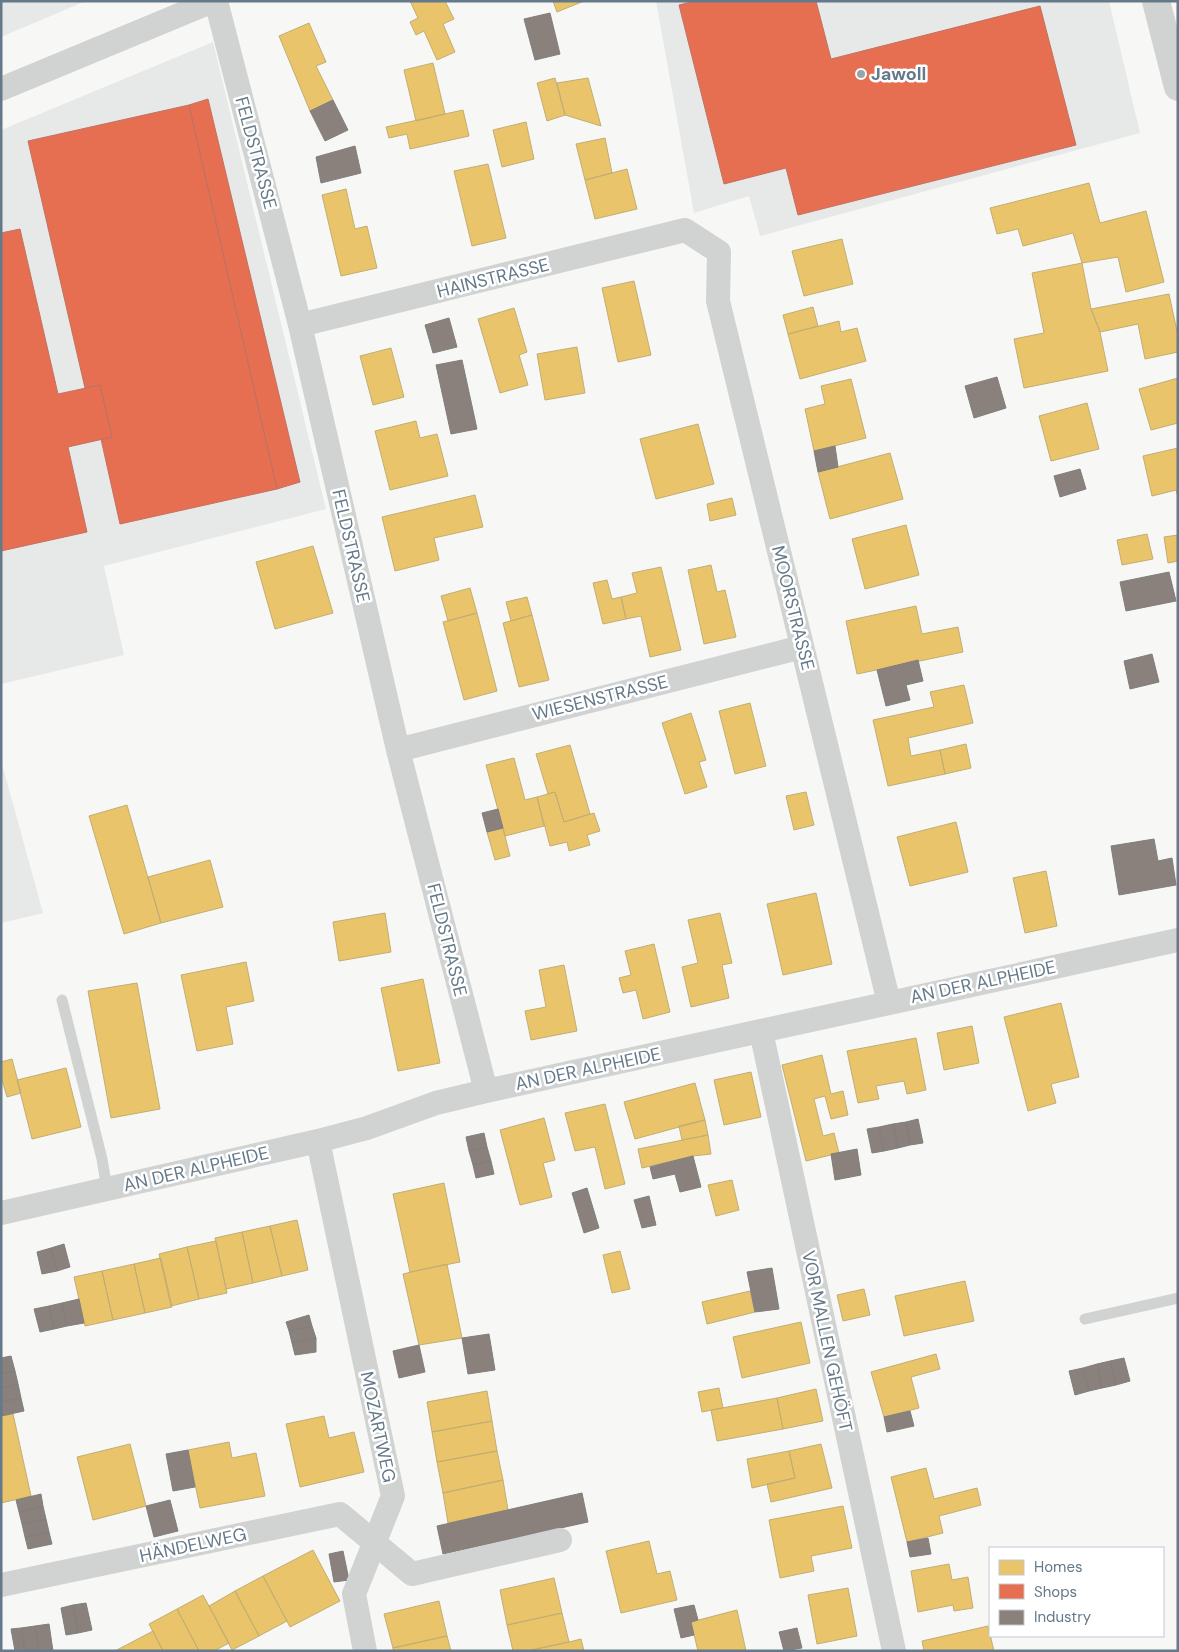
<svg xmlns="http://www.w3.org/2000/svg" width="1179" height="1652" font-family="'DM Sans',sans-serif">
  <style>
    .built { fill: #e7e9e8 }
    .homes { fill: #e9c46a; stroke: #c1ae73 }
    .shops { fill: #e76f51; stroke: #c07262 }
    .industry { fill: #8a817c; stroke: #7f7f80 }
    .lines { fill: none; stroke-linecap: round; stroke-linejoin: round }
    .service { stroke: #d1d2d2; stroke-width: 11 }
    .minor { stroke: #d1d2d2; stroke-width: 24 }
    .tertiary { stroke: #d1d2d2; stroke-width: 28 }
    .poi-dot { fill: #97a5af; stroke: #fff; stroke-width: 2 }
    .labels { text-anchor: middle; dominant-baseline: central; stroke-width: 5; stroke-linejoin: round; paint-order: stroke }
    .poi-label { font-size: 18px; font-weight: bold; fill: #647989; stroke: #fff; text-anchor: start }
    .street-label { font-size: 18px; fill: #647989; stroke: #fff }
  </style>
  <rect width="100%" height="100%" fill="#f7f7f5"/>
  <path class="built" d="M1,1H86L1,37Z
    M656,1H1109L1140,133L760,236L749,196L694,213Z
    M213,42L326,509L104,566L124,655L1,684V130Z
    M1,760L43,913L1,923Z"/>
  <path class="homes" d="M410,1H445L454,19L443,24L455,52L437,60L424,31L416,35L410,22L418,18Z
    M553,1H584L557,12Z
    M309,23L326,62L316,66L333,100L310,111L279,36Z
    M433,63L445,114L416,121L404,70Z
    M555,78L565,115L547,121L537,83Z
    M588,78L601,126L565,115L557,83Z
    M463,110L469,136L410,149L407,134L389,138L386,127Z
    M526,122L534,159L502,167L493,130Z
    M605,138L612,173L585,180L576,144Z
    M488,164L506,238L472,246L454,171Z
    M627,169L637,209L595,219L585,180Z
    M1089,183L1100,223L1146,211L1164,282L1126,292L1118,257L1082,263L1073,233L1023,246L1018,229L997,234L990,208Z
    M346,189L355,229L367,226L377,268L341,276L322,195Z
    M842,239L853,284L804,296L792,251Z
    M1082,263L1091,309L1100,332L1108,371L1024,388L1014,339L1044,333L1032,273Z
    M634,281L651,355L618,362L602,288Z
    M1169,294L1178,336V352L1145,359L1138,324L1100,332L1091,309Z
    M813,307L818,326L788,334L783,315Z
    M514,308L527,352L519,355L528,385L500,393L478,319Z
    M839,321L841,332L857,328L866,361L800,379L788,334Z
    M577,347L585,393L545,400L537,354Z
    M391,348L404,397L373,405L360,356Z
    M1178,378V423L1151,430L1139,389Z
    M851,379L866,438L814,451L805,409L825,404L821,386Z
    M1087,403L1099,449L1051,461L1039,416Z
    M416,421L420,438L437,434L448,476L390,490L375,431Z
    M698,424L714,484L656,499L640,439Z
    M1178,448V497L1176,490L1152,496L1143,456Z
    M890,453L903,499L830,519L818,472Z
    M475,495L483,527L434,538L439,560L395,571L382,517Z
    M732,498L736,515L710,521L707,504Z
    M906,525L919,575L865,589L852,539Z
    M1147,534L1153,559L1122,565L1117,540Z
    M1178,535V561L1168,563L1164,537Z
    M313,546L333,613L275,629L256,562Z
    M711,565L717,592L725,590L736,637L704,644L688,570Z
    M661,567L681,650L650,657L641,616L626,619L621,597L637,593L632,573Z
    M607,580L612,599L621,597L626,619L603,624L593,583Z
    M470,588L477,613L448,621L441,596Z
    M527,597L532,615L511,621L506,602Z
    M916,606L922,634L958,627L963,652L857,674L846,621Z
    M477,613L497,691L464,700L443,622Z
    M532,615L549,680L519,687L503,623Z
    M964,685L973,723L908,738L911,756L940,750L945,774L888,786L873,720L934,707L930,692Z
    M750,703L766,766L735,774L719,711Z
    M691,713L706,760L699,762L707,787L685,794L662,723Z
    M966,744L971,768L945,774L940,750Z
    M570,745L590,814L564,822L555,792L548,794L536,754Z
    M514,758L525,800L537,797L544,826L505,836L486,765Z
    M555,792L564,822L594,813L600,831L587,835L590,845L569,851L567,842L550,846L537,797Z
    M806,792L814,825L794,830L786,796Z
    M127,805L161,923L124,934L89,816Z
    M956,822L968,872L910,886L897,837Z
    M503,828L510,856L495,860L487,832Z
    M210,860L223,907L161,923L148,877Z
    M1046,871L1057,926L1025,933L1013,878Z
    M816,893L832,964L783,975L767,904Z
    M385,913L391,952L339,961L333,922Z
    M720,913L732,963L722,965L729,998L691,1007L682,967L698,963L688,920Z
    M654,944L670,1012L643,1019L636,990L623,993L619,978L631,975L625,951Z
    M246,962L254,1001L226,1007L233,1044L197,1051L181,975Z
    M564,965L577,1031L531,1040L525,1011L546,1007L539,970Z
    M423,979L440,1063L398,1071L381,988Z
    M137,983L160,1109L111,1118L88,991Z
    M1061,1003L1079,1077L1051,1084L1056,1103L1028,1111L1004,1017Z
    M972,1026L979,1063L944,1070L937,1033Z
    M916,1038L926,1090L907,1094L904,1081L876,1086L879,1099L858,1103L847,1051Z
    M822,1055L831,1094L843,1091L848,1115L831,1119L825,1096L814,1099L823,1136L834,1133L839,1153L806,1161L782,1065Z
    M12,1059L21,1093L7,1097L1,1076V1062Z
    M66,1068L81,1127L32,1139L17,1080Z
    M751,1072L761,1117L724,1125L714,1080Z
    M695,1083L705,1120L635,1139L624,1102Z
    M605,1104L625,1184L605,1189L595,1147L575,1151L565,1113Z
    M544,1118L555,1160L543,1163L552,1197L520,1205L500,1130Z
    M705,1120L708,1135L682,1140L679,1126Z
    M708,1135L711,1154L693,1156L642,1168L638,1149Z
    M732,1180L739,1210L716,1216L708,1185Z
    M444,1183L460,1262L410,1272L393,1194Z
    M297,1220L308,1270L282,1276L270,1226Z
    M270,1226L282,1276L253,1283L242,1232Z
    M242,1232L253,1283L226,1289L215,1238Z
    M216,1241L227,1293L199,1299L187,1247Z
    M187,1247L199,1299L171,1306L159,1254Z
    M620,1251L630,1289L612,1293L603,1255Z
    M161,1258L172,1307L145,1313L134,1264Z
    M134,1264L145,1313L113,1320L102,1271Z
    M447,1264L462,1338L419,1345L403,1274Z
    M102,1271L113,1320L85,1326L74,1277Z
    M965,1281L974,1321L904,1336L895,1296Z
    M864,1289L870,1315L843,1321L837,1295Z
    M750,1291L755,1312L707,1324L702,1302Z
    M801,1322L810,1363L742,1378L733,1337Z
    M936,1354L940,1369L911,1377L919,1408L884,1417L871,1372Z
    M719,1388L723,1408L702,1412L698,1392Z
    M816,1389L823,1421L783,1429L777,1398Z
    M487,1391L492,1421L432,1432L427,1402Z
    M777,1398L783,1429L717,1441L711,1410Z
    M13,1414L31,1496L1,1503V1416Z
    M324,1416L329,1438L354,1432L364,1472L300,1487L286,1424Z
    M492,1421L497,1451L437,1462L432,1432Z
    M229,1442L232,1458L256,1453L265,1496L200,1508L188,1450Z
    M130,1444L146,1506L93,1520L77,1457Z
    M821,1444L832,1488L771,1502L767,1484L795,1478L789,1451Z
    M497,1451L503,1480L443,1493L437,1462Z
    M789,1451L795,1478L752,1488L747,1459Z
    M926,1468L934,1499L977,1488L981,1505L939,1516L943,1533L907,1542L891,1477Z
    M503,1480L508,1510L448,1523L443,1493Z
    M843,1506L852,1548L811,1556L814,1571L780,1578L769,1520Z
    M649,1541L657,1574L670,1571L677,1600L621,1613L606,1551Z
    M313,1550L340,1601L290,1627L263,1576Z
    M949,1564L952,1580L968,1577L973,1608L954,1611L953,1605L918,1612L911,1571Z
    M263,1576L287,1621L259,1636L235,1591Z
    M554,1578L562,1613L507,1625L500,1590Z
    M848,1588L857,1636L817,1644L808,1595Z
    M235,1591L259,1636L232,1650L209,1606Z
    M203,1595L229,1643L214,1651H199L177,1609Z
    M439,1601L447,1636L393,1648L384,1614Z
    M177,1609L199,1651H163L149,1624Z
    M737,1610L746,1651H698L691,1622Z
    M562,1613L569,1642L527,1651H513L507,1625Z
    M988,1626L994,1651H924L922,1641Z
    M153,1631L163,1651H115Z
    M447,1636L451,1651H393V1648Z
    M581,1639L584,1651H527L569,1642Z"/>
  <path class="shops" d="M695,1H816L831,59L1040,6L1076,145L798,215L786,168L724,184L679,5Z
    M208,99L300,482L277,489L189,105Z
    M189,105L277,489L120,524L101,439L112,437L100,385L85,388L28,141Z
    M20,229L58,394L100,385L112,437L68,447L87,532L1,551V233Z"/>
  <path class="industry" d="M550,13L560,54L535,60L524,19Z
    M333,100L348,130L325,141L310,111Z
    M355,146L361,173L321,183L316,157Z
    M449,318L457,347L433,353L425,325Z
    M462,360L477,429L451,434L436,365Z
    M997,377L1006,408L974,418L965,386Z
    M835,446L838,467L818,472L814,451Z
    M1080,469L1086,489L1060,497L1054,476Z
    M1169,572L1176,601L1126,611L1120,582Z
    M1152,654L1159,682L1130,689L1124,661Z
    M918,660L923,681L906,685L910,700L886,706L877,670Z
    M498,809L503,828L487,832L482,813Z
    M1154,839L1158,861L1172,858L1176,885L1119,895L1111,846Z
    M918,1119L923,1143L910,1145L906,1122Z
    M906,1122L910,1145L898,1148L893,1124Z
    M893,1124L898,1148L884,1151L879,1127Z
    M879,1127L884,1151L872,1153L867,1129Z
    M484,1133L487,1147L469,1151L466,1137Z
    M487,1147L491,1161L473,1165L469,1151Z
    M857,1149L861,1175L835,1180L831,1154Z
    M693,1156L701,1187L680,1192L675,1174L653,1179L650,1167Z
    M491,1161L494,1174L476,1178L473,1165Z
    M587,1188L599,1228L584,1233L572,1193Z
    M649,1196L656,1225L642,1228L634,1200Z
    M64,1244L70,1267L57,1271L51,1248Z
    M51,1248L57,1271L42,1274L37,1252Z
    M772,1268L779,1309L755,1312L747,1272Z
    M79,1299L84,1323L67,1326L62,1303Z
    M62,1303L67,1326L54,1329L49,1306Z
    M49,1306L54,1329L40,1332L34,1309Z
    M309,1315L312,1326L289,1331L286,1322Z
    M312,1326L316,1338L292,1343L289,1331Z
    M489,1334L495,1370L468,1374L462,1338Z
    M316,1338V1352L295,1355L292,1343Z
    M419,1345L425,1372L399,1378L393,1351Z
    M11,1356L15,1371L1,1374V1358Z
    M1124,1358L1130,1381L1116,1385L1110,1361Z
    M1110,1361L1116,1385L1102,1388L1097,1364Z
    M1097,1364L1102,1388L1089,1391L1083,1368Z
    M1083,1368L1089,1391L1075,1395L1069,1371Z
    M15,1371L18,1384L1,1388V1374Z
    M18,1384L21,1398L1,1402V1388Z
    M21,1398L24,1411L1,1416V1402Z
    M910,1411L914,1426L887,1432L884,1417Z
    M188,1450L195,1487L173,1491L166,1454Z
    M582,1493L588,1522L443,1554L437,1526Z
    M41,1494L43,1506L19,1512L16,1500Z
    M170,1500L178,1531L154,1537L146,1506Z
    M43,1506L46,1519L22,1524L19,1512Z
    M46,1519L49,1532L25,1537L22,1524Z
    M49,1532L52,1544L28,1549L25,1537Z
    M928,1538L931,1554L910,1557L907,1542Z
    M343,1551L349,1580L334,1582L329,1554Z
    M86,1603L92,1630L78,1633L73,1605Z
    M73,1605L78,1633L66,1635L61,1608Z
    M694,1605L698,1620L691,1622L694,1635L681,1638L674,1609Z
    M49,1624L53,1651H39L35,1626Z
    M35,1626L39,1651H25L21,1628Z
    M21,1628L25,1651H15L11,1629Z
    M797,1628L802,1648L784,1651L779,1632Z"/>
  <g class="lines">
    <path class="service" d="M62,1000L102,1159L107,1189
      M1085,1319L1178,1298"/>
    <path class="minor" d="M216,1L300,325L398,750L486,1091
      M1,89L213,1
      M300,325L685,230L719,252L718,301L889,1003
      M398,750L802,647
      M761,1031L894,1651
      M318,1141L393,1496L354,1594L365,1651
      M1,1213L318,1141L367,1128L436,1103L486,1091L1178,940
      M1,1585L340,1514L412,1574L560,1540"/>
    <path class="tertiary" d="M1156,1L1178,87"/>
  </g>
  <circle class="poi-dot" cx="861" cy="74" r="5"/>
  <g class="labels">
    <g class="poi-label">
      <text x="871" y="74">Jawoll</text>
    </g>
    <g class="street-label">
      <text transform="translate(256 153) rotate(75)">FELDSTRASSE</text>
      <text transform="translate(493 278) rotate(-14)">HAINSTRASSE</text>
      <text transform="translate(351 546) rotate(77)">FELDSTRASSE</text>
      <text transform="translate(793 608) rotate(76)">MOORSTRASSE</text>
      <text transform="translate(600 698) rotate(-14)">WIESENSTRASSE</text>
      <text transform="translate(447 940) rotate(76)">FELDSTRASSE</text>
      <text transform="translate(983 982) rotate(-12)">AN DER ALPHEIDE</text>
      <text transform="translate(588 1069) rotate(-12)">AN DER ALPHEIDE</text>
      <text transform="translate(196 1169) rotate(-13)">AN DER ALPHEIDE</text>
      <text transform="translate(827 1341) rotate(78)">VOR MALLEN GEHÖFT</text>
      <text transform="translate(378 1427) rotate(78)">MOZARTWEG</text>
      <text transform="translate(193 1545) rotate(-12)">HÄNDELWEG</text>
    </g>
  </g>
  <rect width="1179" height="1652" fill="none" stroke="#647989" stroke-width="5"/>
  <rect x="989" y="1547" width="175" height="90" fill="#ffffff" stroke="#c1c9d0"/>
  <rect x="999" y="1560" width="25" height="15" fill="#e9c46a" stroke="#c1c9d0"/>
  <text x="1034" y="1572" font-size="15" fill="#647989">Homes</text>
  <rect x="999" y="1584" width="25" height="15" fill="#e76f51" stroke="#c1c9d0"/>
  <text x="1034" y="1597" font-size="15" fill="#647989">Shops</text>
  <rect x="999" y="1610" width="25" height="15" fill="#8a817c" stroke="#c1c9d0"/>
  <text x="1034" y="1622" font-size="15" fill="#647989">Industry</text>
</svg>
